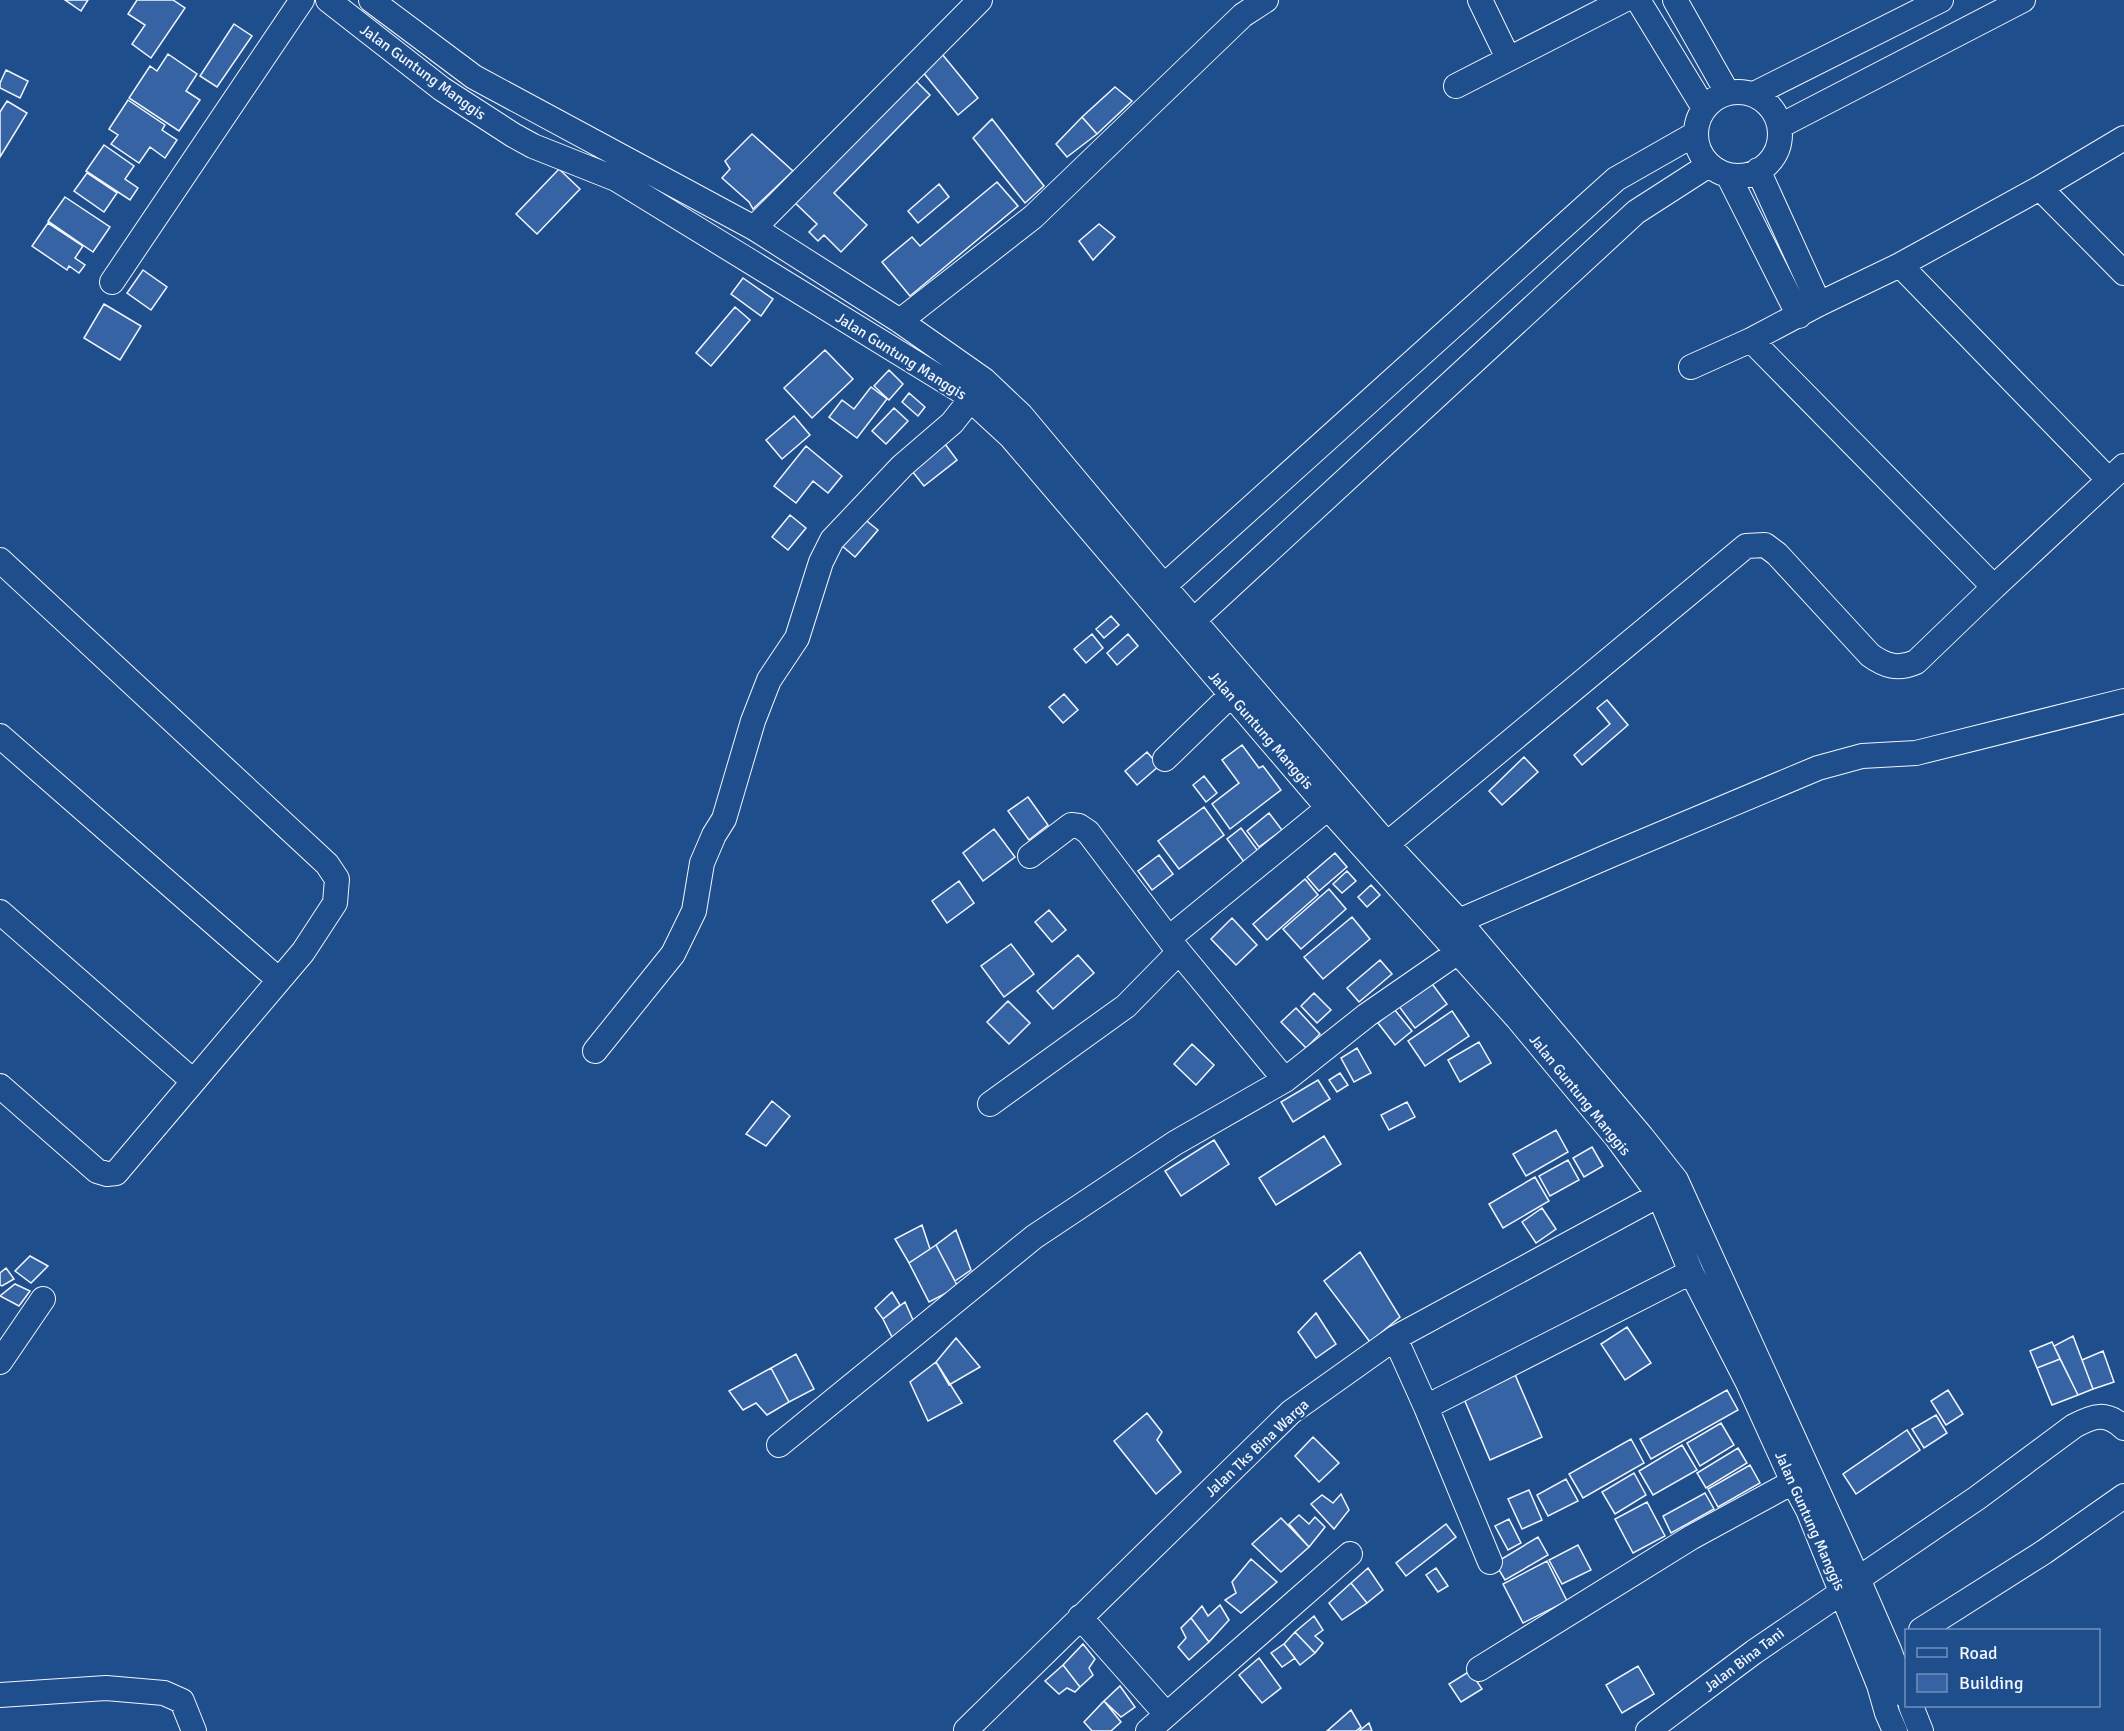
<svg xmlns="http://www.w3.org/2000/svg" width="2124" height="1731" font-family="Signika,sans-serif">
  <style>
    .building { fill: #3563a3; stroke: #f2f6ff; stroke-width: 1.5 }
    .lines { fill: none; stroke-linecap: round; stroke-linejoin: round }
    .minor-casing { stroke: #f2f6ff; stroke-width: 26 }
    .minor { stroke: #1f4e8c; stroke-width: 24 }
    .labels { text-anchor: middle; dominant-baseline: central; stroke-width: 4.5; stroke-linejoin: round; paint-order: stroke }
    .street-label { font-size: 15px; fill: #f2f6ff; stroke: #1f4e8c }
  </style>
  <rect width="100%" height="100%" fill="#1f4e8c"/>
  <path class="building" d="M65,0H88L81,11Z
    M137,0H173L185,8L151,58L132,44L145,25L128,14Z
    M234,24L252,36L217,87L200,76Z
    M168,54L197,74L186,91L200,100L179,131L129,98L150,66L157,71Z
    M942,54L978,98L958,115L922,71Z
    M6,70L28,81L20,98L0,88V83Z
    M911,76L930,95L834,193L867,225L841,252L824,235L818,241L809,232L817,224L791,199Z
    M1115,87L1132,101L1097,134L1082,117Z
    M128,100L165,125L162,130L177,140L165,158L150,147L139,163L111,144L118,135L109,129Z
    M7,101L27,113L0,157V112Z
    M1082,117L1097,134L1067,157L1056,144Z
    M992,119L1044,186L1025,203L973,138Z
    M752,134L793,171L753,209L749,202L722,178L730,169L725,161Z
    M104,145L134,166L125,179L138,188L130,200L86,171Z
    M559,169L580,189L537,234L516,214Z
    M87,173L117,193L104,212L74,191Z
    M997,182L1018,206L910,296L882,262L912,237L920,246Z
    M939,184L949,197L918,223L908,211Z
    M65,197L110,227L93,252L48,221Z
    M48,223L83,246L75,258L85,265L79,273L69,266L67,270L32,246Z
    M1099,224L1115,237L1093,260L1079,241Z
    M143,270L167,287L151,310L127,293Z
    M743,278L773,299L761,316L731,294Z
    M104,304L141,326L120,360L84,338Z
    M735,307L750,320L711,366L696,353Z
    M825,350L853,379L812,418L784,388Z
    M889,370L903,384L889,400L874,386Z
    M871,387L887,399L857,438L829,417L842,400L854,409Z
    M909,393L925,407L918,416L902,402Z
    M894,408L908,421L886,444L872,431Z
    M794,416L810,435L782,459L766,440Z
    M942,440L957,460L924,486L908,466Z
    M806,446L842,476L828,493L813,481L796,503L774,486Z
    M790,515L806,528L788,550L772,537Z
    M863,518L878,530L855,557L841,545Z
    M1111,616L1119,625L1104,638L1096,629Z
    M1092,634L1103,648L1086,663L1074,649Z
    M1128,634L1138,646L1117,665L1107,653Z
    M1064,694L1078,710L1063,723L1049,707Z
    M1607,700L1628,725L1582,765L1574,755L1610,724L1597,708Z
    M1242,745L1259,768L1263,766L1281,790L1230,829L1212,804L1239,783L1222,760Z
    M1147,752L1159,766L1137,785L1125,771Z
    M1524,757L1538,772L1502,805L1489,791Z
    M1204,776L1217,793L1206,802L1193,785Z
    M1028,797L1048,825L1029,840L1008,811Z
    M1204,807L1224,835L1179,869L1158,841Z
    M1269,813L1282,830L1259,847L1247,831Z
    M1241,828L1258,851L1244,862L1227,839Z
    M994,829L1015,857L983,881L963,853Z
    M1335,853L1347,867L1319,891L1307,877Z
    M1159,855L1173,874L1152,890L1138,871Z
    M1347,871L1356,881L1342,893L1333,884Z
    M1305,879L1318,895L1267,940L1253,924Z
    M959,881L974,903L947,923L932,901Z
    M1371,885L1380,895L1367,907L1358,897Z
    M1329,889L1346,909L1301,949L1283,929Z
    M1049,910L1066,930L1052,942L1035,922Z
    M1352,917L1370,939L1323,979L1304,957Z
    M1232,918L1257,945L1236,965L1211,939Z
    M1011,944L1034,974L1004,997L981,966Z
    M1078,955L1094,973L1053,1009L1037,991Z
    M1380,960L1392,974L1359,1002L1347,988Z
    M1430,981L1447,1004L1415,1028L1398,1005Z
    M1314,993L1331,1010L1317,1023L1301,1006Z
    M1008,1001L1030,1023L1009,1044L987,1022Z
    M1296,1008L1320,1034L1306,1048L1281,1022Z
    M1394,1009L1412,1031L1395,1045L1378,1023Z
    M1452,1011L1469,1036L1425,1066L1408,1041Z
    M1479,1042L1491,1063L1460,1082L1448,1060Z
    M1192,1044L1214,1065L1196,1085L1174,1064Z
    M1357,1048L1371,1073L1354,1082L1341,1058Z
    M1340,1073L1348,1085L1337,1092L1329,1080Z
    M1318,1080L1330,1099L1293,1122L1281,1102Z
    M772,1101L790,1116L766,1146L746,1134Z
    M1407,1102L1415,1117L1389,1130L1381,1115Z
    M1556,1130L1568,1152L1526,1176L1513,1154Z
    M1324,1136L1341,1164L1276,1205L1259,1178Z
    M1214,1140L1229,1164L1181,1196L1165,1171Z
    M1592,1147L1603,1166L1584,1177L1573,1158Z
    M1568,1160L1579,1180L1550,1196L1539,1176Z
    M1535,1177L1549,1201L1503,1228L1489,1204Z
    M1542,1208L1556,1229L1536,1243L1522,1222Z
    M922,1225L930,1249L909,1263L895,1239Z
    M956,1230L971,1270L955,1281L936,1245Z
    M936,1245L958,1287L929,1302L909,1263Z
    M1360,1252L1400,1317L1370,1342L1324,1281Z
    M30,1256L48,1266L31,1283L15,1271Z
    M6,1268L14,1279L2,1286L0,1285V1273Z
    M15,1284L30,1291L19,1306L0,1296Z
    M892,1292L900,1305L883,1319L875,1308Z
    M905,1302L913,1320L893,1339L883,1319Z
    M1316,1313L1336,1344L1316,1358L1298,1332Z
    M1627,1327L1651,1363L1625,1380L1601,1344Z
    M2073,1336L2093,1389L2078,1395L2054,1346Z
    M956,1338L980,1367L949,1385L936,1362Z
    M2052,1342L2060,1359L2037,1368L2030,1351Z
    M2103,1351L2114,1382L2093,1389L2082,1360Z
    M796,1354L814,1389L789,1402L771,1368Z
    M2060,1359L2078,1395L2052,1405L2037,1368Z
    M936,1362L962,1403L928,1421L910,1382Z
    M771,1368L789,1402L767,1415L756,1403L743,1410L729,1391Z
    M1513,1370L1542,1437L1490,1460L1461,1392Z
    M1727,1390L1738,1410L1651,1459L1640,1439Z
    M1948,1390L1963,1414L1946,1425L1931,1401Z
    M1147,1413L1162,1432L1157,1440L1181,1472L1156,1494L1114,1441Z
    M1936,1415L1947,1433L1924,1448L1912,1429Z
    M1721,1423L1734,1445L1700,1466L1687,1443Z
    M1907,1430L1920,1450L1856,1494L1843,1474Z
    M1313,1437L1339,1463L1319,1482L1295,1456Z
    M1631,1439L1644,1463L1583,1498L1569,1474Z
    M1682,1445L1697,1470L1653,1495L1639,1471Z
    M1738,1448L1747,1463L1706,1488L1697,1473Z
    M1750,1465L1760,1483L1718,1507L1708,1489Z
    M1634,1473L1646,1495L1615,1514L1602,1492Z
    M1566,1479L1578,1501L1548,1516L1537,1495Z
    M1529,1490L1542,1520L1522,1529L1508,1499Z
    M1705,1493L1714,1509L1671,1533L1663,1516Z
    M1341,1494L1349,1510L1334,1529L1311,1504L1322,1495L1333,1503Z
    M1647,1502L1665,1536L1633,1553L1615,1519Z
    M1299,1515L1309,1524L1315,1517L1325,1527L1309,1547L1289,1524Z
    M1281,1518L1309,1547L1281,1572L1252,1544Z
    M1509,1519L1521,1543L1508,1550L1495,1526Z
    M1446,1524L1456,1537L1406,1576L1396,1563Z
    M1538,1537L1548,1555L1505,1580L1495,1563Z
    M1578,1545L1591,1570L1562,1584L1549,1560Z
    M1251,1559L1277,1582L1241,1613L1225,1600L1236,1593L1232,1582Z
    M1547,1561L1567,1601L1523,1623L1503,1584Z
    M1368,1568L1383,1590L1367,1603L1351,1583Z
    M1436,1568L1448,1586L1438,1592L1426,1575Z
    M1351,1583L1367,1603L1342,1620L1329,1603Z
    M1220,1605L1229,1620L1209,1642L1191,1618L1202,1606L1208,1616Z
    M1314,1616L1323,1630L1315,1636L1323,1643L1315,1653L1295,1632Z
    M1191,1618L1209,1642L1189,1660L1178,1647L1186,1638L1181,1628Z
    M1295,1632L1315,1653L1300,1665L1284,1644Z
    M1083,1644L1095,1659L1089,1668L1093,1675L1080,1687L1063,1665Z
    M1284,1644L1295,1658L1282,1667L1271,1653Z
    M1259,1658L1281,1688L1262,1703L1239,1675Z
    M1063,1665L1080,1687L1075,1692L1067,1688L1059,1694L1045,1681Z
    M1638,1666L1654,1694L1622,1713L1606,1685Z
    M1470,1671L1482,1689L1461,1702L1449,1684Z
    M1120,1686L1135,1707L1121,1717L1104,1701Z
    M1104,1701L1121,1722L1111,1731H1092L1084,1722Z
    M1351,1710L1361,1727L1356,1731H1327Z
    M1369,1723L1372,1731H1359Z"/>
  <g class="lines">
    <defs>
      <path id="minor" d="M328,0L442,89L513,135L533,146L616,179L961,391L1011,437L1328,808L1518,1019L1617,1138L1659,1195L1691,1272L1748,1383L1793,1482L1808,1510L1879,1685L1887,1713L1895,1731
        M371,0L474,77L754,228L900,321L984,380L1021,415L1164,586L1387,844L1459,921L1642,1137L1676,1180L1858,1579L1889,1650L1906,1696
        M1480,0L1508,58
        M1638,0L1704,108
        M1675,0L1727,92
        M1456,86L1624,0
        M1696 134a42 42 0 1 1 84 0a42 42 0 1 1-84 0Z
        M1754,94L1941,0
        M1780,126L2023,0
        M1758,170L1819,304
        M1728,175L1799,316
        M2040,188L2124,138
        M754,228L980,0
        M1900,265L2108,479
        M2124,273L2040,188L1900,265L1819,304L1751,340L1994,587L2124,466
        M112,282L302,0
        M900,321L1033,217L1243,15L1266,0
        M1691,367L1751,340
        M0,560L327,864L337,879L335,903L303,952L116,1173L107,1174L97,1171L0,1086
        M1164,586L1616,179L1695,134
        M1194,620L1636,212L1709,165
        M0,736L279,980
        M1165,759L1231,695
        M1387,844L1746,546L1765,545L1777,554L1870,655C1885,666 1898,670 1916,662L1994,587
        M1030,856L1071,825L1079,826L1088,832L1179,952L1285,1080
        M0,912L193,1081
        M1459,921L1611,855L1818,768L1862,756L1916,753L2124,701
        M1169,938L1328,808
        M595,1051L673,954L694,911L702,863L714,835L724,819L753,721L769,680L797,638L821,562L832,540L902,466L952,423L971,399
        M990,1104L1126,1006L1179,952
        M1395,1338L1426,1407L1490,1562
        M0,1362L43,1299
        M1426,1407L1691,1272
        M779,1445L1034,1237L1175,1143L1285,1080L1367,1015L1458,952
        M1858,1579L1977,1498L2074,1426C2093,1416 2106,1411 2124,1428
        M1080,1617L1166,1714
        M1921,1630L2044,1552L2124,1496
        M1479,1669L1692,1537L1793,1482
        M0,1695L106,1688L164,1693L182,1701L194,1731
        M1911,1706L1921,1731
        M966,1730L1291,1412L1395,1338L1659,1195
        M1148,1731L1350,1554
        M1648,1731L1754,1652L1842,1592"/>
    </defs>
    <use href="#minor" class="minor-casing"/>
    <use href="#minor" class="minor"/>
  </g>
  <g class="labels">
    <g class="street-label">
      <text transform="translate(423 72) rotate(36)">Jalan Guntung Manggis</text>
      <text transform="translate(901 356) rotate(32)">Jalan Guntung Manggis</text>
      <text transform="translate(1261 730) rotate(49)">Jalan Guntung Manggis</text>
      <text transform="translate(1580 1095) rotate(51)">Jalan Guntung Manggis</text>
      <text transform="translate(1257 1448) rotate(-43)">Jalan Tks Bina Warga</text>
      <text transform="translate(1810 1521) rotate(66)">Jalan Guntung Manggis</text>
      <text transform="translate(1744 1660) rotate(-37)">Jalan Bina Tani</text>
    </g>
  </g>
  <rect x="1905" y="1629" width="195" height="78" fill="#1f4e8c" stroke="#7391ba" stroke-width="1.5"/>
  <rect x="1917" y="1648" width="30" height="9" fill="#1f4e8c" stroke="#7391ba" stroke-width="1.5"/>
  <text x="1959" y="1659" font-size="18" fill="#f2f6ff">Road</text>
  <rect x="1917" y="1674" width="30" height="18" fill="#3563a3" stroke="#7391ba" stroke-width="1.5"/>
  <text x="1959" y="1689" font-size="18" fill="#f2f6ff">Building</text>
</svg>
